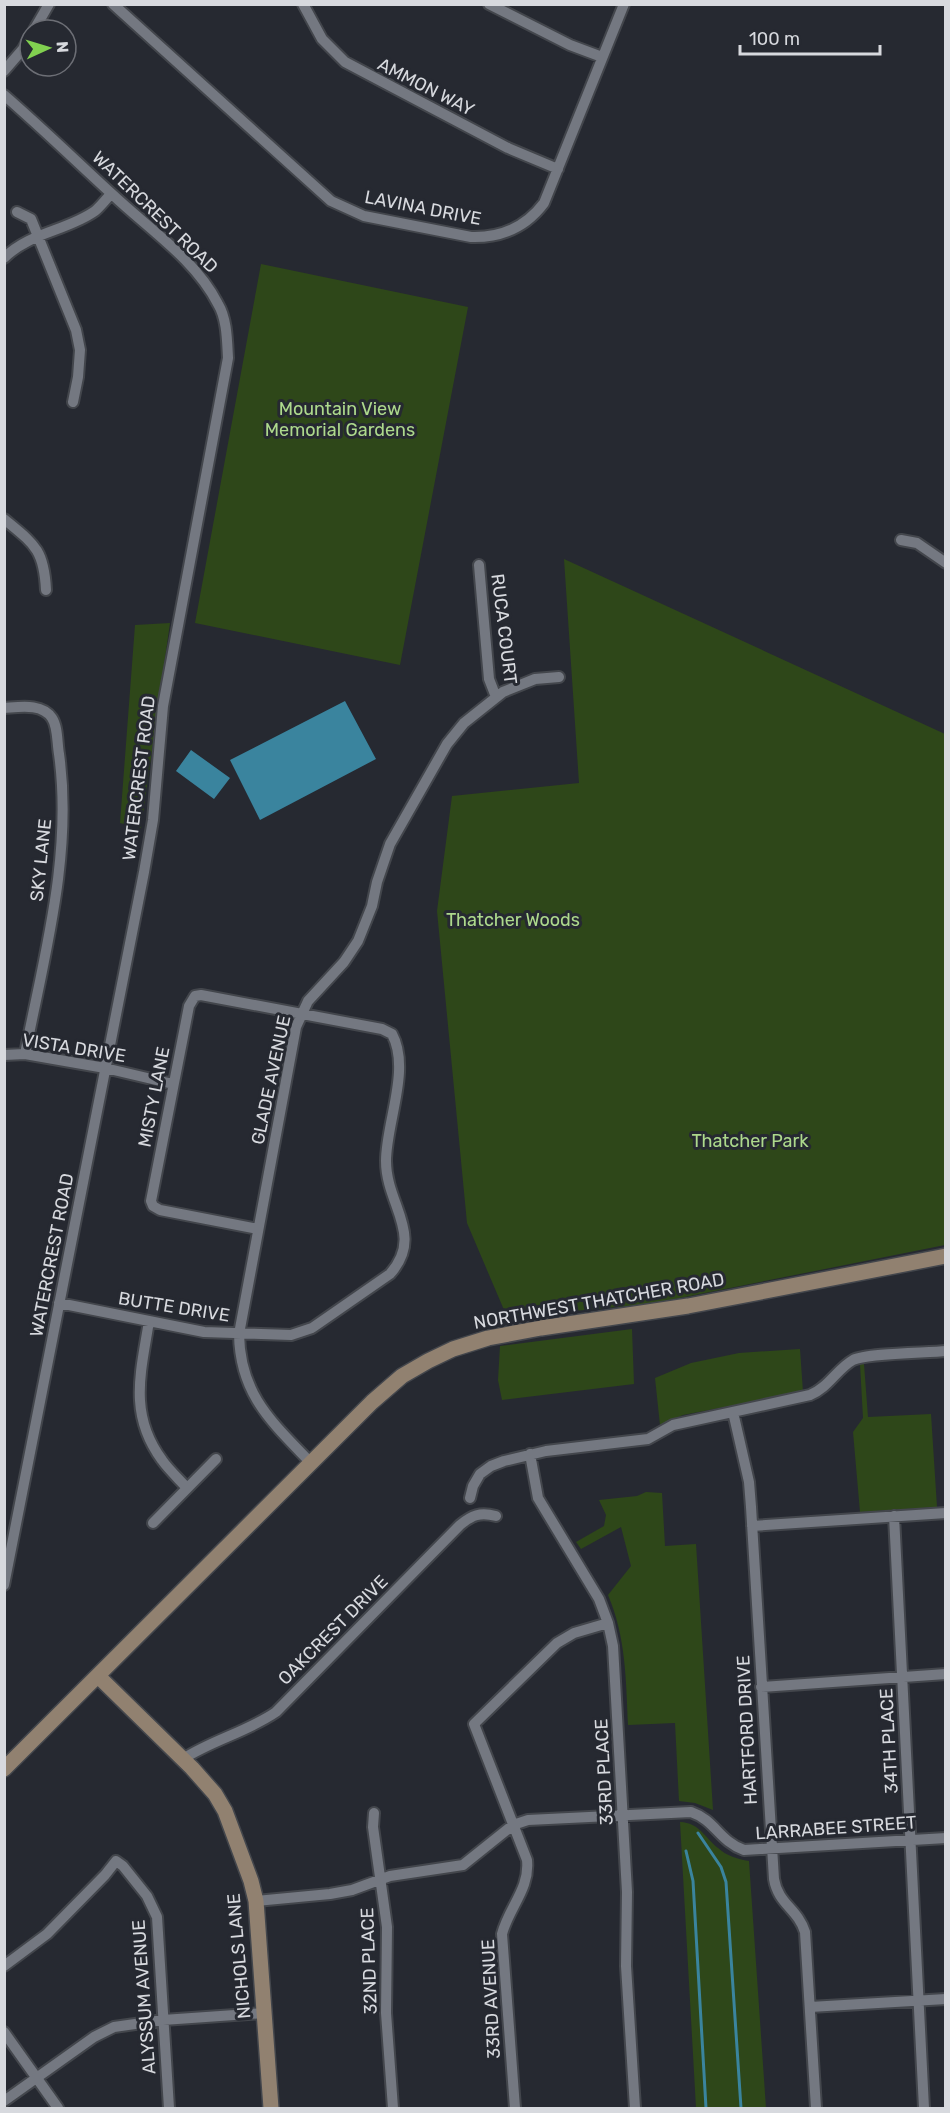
<svg xmlns="http://www.w3.org/2000/svg" width="950" height="2113" font-family="Rubik,sans-serif">
  <style>
    .green { fill: #2e4719 }
    .water { fill: #3a849e }
    .lines { fill: none; stroke-linecap: round; stroke-linejoin: round }
    .stream { stroke: #3a849e; stroke-width: 3 }
    .street-casing { stroke: #43464c; stroke-width: 14 }
    .secondary-casing { stroke: #43464c; stroke-width: 18 }
    .street { stroke: #747881; stroke-width: 10 }
    .secondary { stroke: #918170; stroke-width: 15 }
    .labels { text-anchor: middle; dominant-baseline: central; stroke-width: 6; stroke-linejoin: round; paint-order: stroke }
    .street-label { font-size: 18px; fill: #d7d9de; stroke: #262931 }
    .park-label { font-size: 18px; fill: #add98c; stroke: #262931 }
  </style>
  <rect width="100%" height="100%" fill="#262931"/>
  <path class="green" d="M261,264L468,307L400,665L195,623Z
    M564,559L945,734V1245L650,1304L507,1317L467,1223L437,911L452,796L579,783Z
    M170,623L141,828L120,823L135,625Z
    M632,1329L634,1384L502,1400L498,1380L500,1346Z
    M800,1349L803,1392L683,1415L660,1425L655,1378L691,1363L739,1353Z
    M860,1364H864L868,1417L931,1414L937,1507L860,1512L853,1432L863,1418Z
    M646,1492L662,1493L665,1546L696,1544L713,1810L695,1803L679,1801L675,1723L628,1725C626,1680 626,1637 608,1595L631,1566L621,1527L581,1549L576,1542L604,1526L606,1515L599,1500L637,1496Z
    M680,1822C700,1823 704,1837 718,1848C727,1856 737,1859 749,1861L766,2108H696Z"/>
  <path class="water" d="M345,701L376,759L260,820L230,760Z
    M191,750L230,778L214,799L176,771Z"/>
  <g class="lines">
    <path class="stream" d="M698,1833L721,1867L726,1882L741,2108
      M686,1851L693,1881L706,2108"/>
    <defs>
      <path id="street" d="M113,4L331,201L364,216L471,237C502,238 526,227 544,203L624,4
        M303,4L322,39L345,62L508,148L558,169
        M489,4L570,45L602,57
        M34,30L49,4
        M4,71L23,49L30,36
        M4,95C42,128 77,162 113,195C149,229 195,259 218,304C227,319 227,340 228,358L163,706L153,820L144,872L4,1585
        M17,212L31,219L76,330L80,350L78,377L73,402
        M4,258C30,232 67,231 95,211C101,206 106,199 111,194
        M4,519C34,544 44,549 46,590
        M901,540L917,543L946,563
        M479,565L489,679L496,697
        M4,708C20,707 42,703 52,718C58,727 57,743 59,754C73,854 44,956 25,1054
        M4,1055L25,1054L105,1068L173,1084
        M59,1303L204,1332L291,1335L312,1328L390,1274C425,1235 386,1205 386,1161C386,1123 411,1069 392,1034L382,1029L201,995L195,996L189,1006L151,1201L153,1206L160,1210L258,1229
        M149,1321C141,1372 128,1414 162,1460C169,1470 179,1479 187,1488
        M733,1412L749,1482L751,1507L774,1879C778,1904 798,1909 805,1932L816,2108
        M530,1454L538,1498L599,1599L608,1623L613,1646L627,1892L626,1966L635,2108
        M311,1463C272,1422 240,1395 239,1334L296,1027L308,1001L344,962L358,941L372,906L377,882L390,844L447,744L464,723L503,692L535,679L559,677
        M470,1498L473,1486L480,1474L491,1466L504,1461L546,1451L648,1439L673,1425L810,1395C828,1388 837,1369 853,1360C867,1353 926,1353 946,1351
        M894,1516L924,2108
        M153,1523L216,1459
        M752,1526L946,1513
        M761,1687L946,1674
        M183,1759C212,1740 247,1732 276,1712L460,1525C472,1515 480,1512 496,1516
        M374,1813L373,1827L387,1927L386,2013L393,2108
        M256,1901L330,1894L352,1890L390,1876L463,1865L513,1825L528,1820L691,1812C715,1820 719,1841 744,1850L946,1838
        M4,1966L47,1934L105,1875L116,1861L123,1866L147,1896L157,1917L169,2108
        M810,2007L946,1999
        M4,2032L58,2108
        M4,2101L94,2037L114,2027L163,2020L264,2013
        M515,2108L502,1934C509,1907 530,1889 527,1860L474,1724L557,1643L574,1633L608,1623"/>
      <path id="secondary" d="M98,1676L192,1768L215,1794L225,1811L251,1881L256,1901L271,2108
        M4,1769L372,1402L402,1376L428,1361L453,1349L488,1338L541,1328L688,1306L946,1256"/>
    </defs>
    <use href="#street" class="street-casing"/>
    <use href="#secondary" class="secondary-casing"/>
    <use href="#street" class="street"/>
    <use href="#secondary" class="secondary"/>
  </g>
  <g class="labels">
    <g class="street-label">
      <text transform="translate(426 87) rotate(27)">AMMON WAY</text>
      <text transform="translate(423 208) rotate(11)">LAVINA DRIVE</text>
      <text transform="translate(155 212) rotate(44)">WATERCREST ROAD</text>
      <text transform="translate(504 629) rotate(83)">RUCA COURT</text>
      <text transform="translate(139 778) rotate(-83)">WATERCREST ROAD</text>
      <text transform="translate(41 860) rotate(-84)">SKY LANE</text>
      <text transform="translate(74 1048) rotate(9)">VISTA DRIVE</text>
      <text transform="translate(271 1080) rotate(-78)">GLADE AVENUE</text>
      <text transform="translate(154 1097) rotate(-79)">MISTY LANE</text>
      <text transform="translate(52 1255) rotate(-79)">WATERCREST ROAD</text>
      <text transform="translate(599 1301) rotate(-10)">NORTHWEST THATCHER ROAD</text>
      <text transform="translate(174 1307) rotate(9)">BUTTE DRIVE</text>
      <text transform="translate(333 1630) rotate(-45)">OAKCREST DRIVE</text>
      <text transform="translate(747 1730) rotate(-93)">HARTFORD DRIVE</text>
      <text transform="translate(889 1741) rotate(-93)">34TH PLACE</text>
      <text transform="translate(604 1772) rotate(-93)">33RD PLACE</text>
      <text transform="translate(836 1828) rotate(-4)">LARRABEE STREET</text>
      <text transform="translate(239 1956) rotate(-95)">NICHOLS LANE</text>
      <text transform="translate(369 1961) rotate(-92)">32ND PLACE</text>
      <text transform="translate(144 1997) rotate(-94)">ALYSSUM AVENUE</text>
      <text transform="translate(491 1999) rotate(-93)">33RD AVENUE</text>
    </g>
    <g class="park-label">
      <text x="340" y="409">Mountain View<tspan x="340" dy="21">Memorial Gardens</tspan></text>
      <text x="513" y="920">Thatcher Woods</text>
      <text x="750" y="1141">Thatcher Park</text>
    </g>
  </g>
  <rect width="950" height="2113" fill="none" stroke="#d7d9de" stroke-width="12"/>
  <g transform="translate(48 48) rotate(86)"><circle r="28" fill="#262931" stroke="#6d6f76" stroke-width="1.5"/>
  <path d="M0-4.5L10 22L0 15L-10 22Z" fill="#81d050"/>
  <text y="-9" font-size="16" font-weight="bold" text-anchor="middle" fill="#d7d9de">N</text>
  </g>
  <path d="M740 45v9h140v-9" fill="none" stroke="#d7d9de" stroke-width="3"/>
  <text x="749" y="45" font-size="18" fill="#d7d9de" stroke="#262931" stroke-width="4.5" paint-order="stroke">100 m</text>
</svg>
